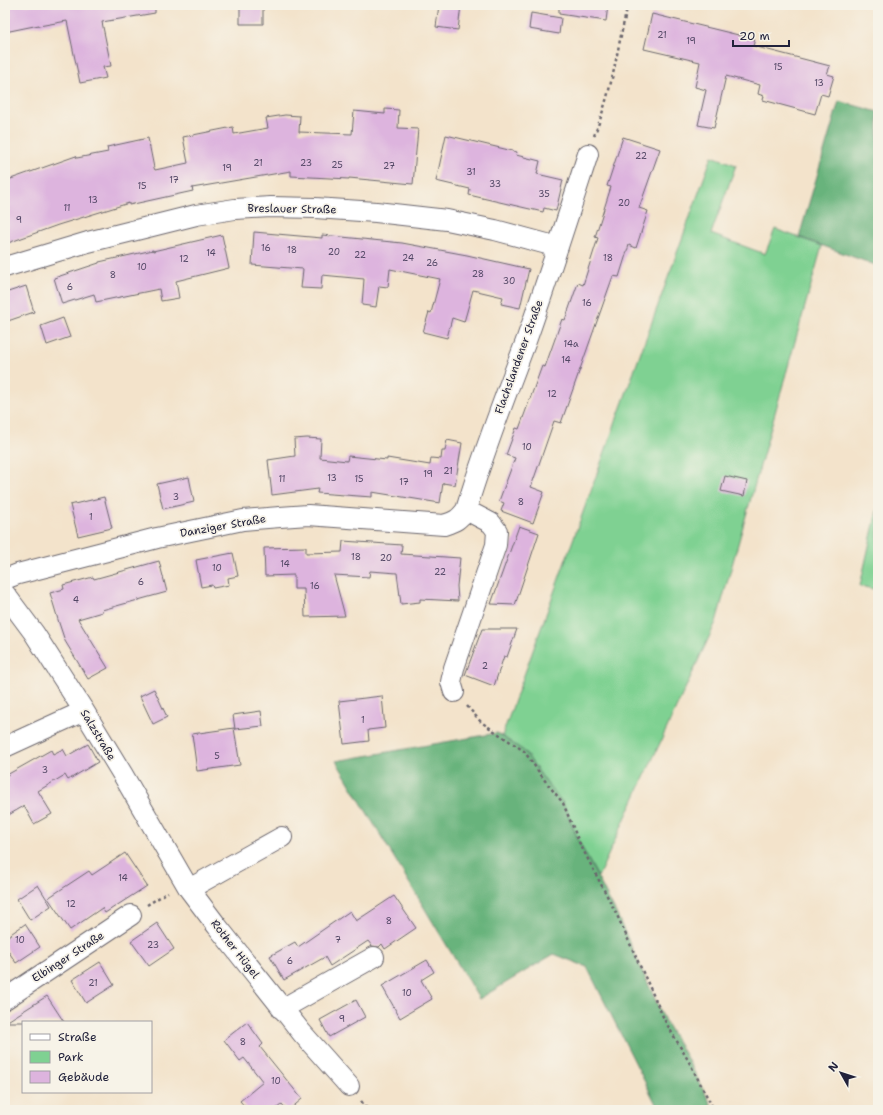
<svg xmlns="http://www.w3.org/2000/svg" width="883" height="1115" font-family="'Shantell Sans',sans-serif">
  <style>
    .green { fill: #7fd192; stroke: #507a66 }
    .forest { fill: #67b37c; stroke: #446a5c }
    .building { fill: #ddb4de }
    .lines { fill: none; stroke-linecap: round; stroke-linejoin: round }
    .minor-casing { stroke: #6b666d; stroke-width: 22 }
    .path { stroke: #6b666d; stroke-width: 2.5; stroke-dasharray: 3 3; stroke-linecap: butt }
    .minor { stroke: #fff; stroke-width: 20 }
    .labels { text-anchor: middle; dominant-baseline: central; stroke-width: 3.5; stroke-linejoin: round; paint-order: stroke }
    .number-label { font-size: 9px; fill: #514664 }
    .street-label { font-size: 11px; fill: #22223b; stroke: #f7f3e8 }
  </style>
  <rect width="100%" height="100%" fill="#f7f3e8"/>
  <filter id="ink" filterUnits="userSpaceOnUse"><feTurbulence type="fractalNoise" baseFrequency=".025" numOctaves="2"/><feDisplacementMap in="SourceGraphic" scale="8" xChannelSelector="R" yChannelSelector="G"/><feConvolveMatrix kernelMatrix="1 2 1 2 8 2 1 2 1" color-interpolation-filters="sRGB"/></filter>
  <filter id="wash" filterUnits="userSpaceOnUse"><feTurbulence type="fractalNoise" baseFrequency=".012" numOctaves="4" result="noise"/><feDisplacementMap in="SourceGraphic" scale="16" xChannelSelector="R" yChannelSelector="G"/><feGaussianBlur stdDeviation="0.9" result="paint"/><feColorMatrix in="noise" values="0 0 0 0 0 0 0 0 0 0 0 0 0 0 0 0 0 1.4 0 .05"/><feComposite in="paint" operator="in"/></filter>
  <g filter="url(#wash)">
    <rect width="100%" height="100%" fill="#f3e3cb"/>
    <path class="green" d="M712,156L736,165L711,234L765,254L775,229L822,246L716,622L598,877L579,842L563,803L546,782L524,751L502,736Z
      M878,506V590L860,586Z"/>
    <path class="forest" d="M839,101L878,112V266L799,237Z
      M497,733L524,751L546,782L563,803L579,842L616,913L665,1021L688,1060L714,1110H659L587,967L554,954L479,999L336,761Z"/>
    <g id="blocks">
      <path class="building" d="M5,5H155V13L102,22L111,66L103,67L106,78L80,83L67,21L39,26V25L5,32Z
        M240,5H263V24H240Z
        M439,5H461L458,30L436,27Z
        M559,5H608L606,21L559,14Z
        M531,13L561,18L559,34L529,29Z
        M652,14L755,39L753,46L830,66L827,74L834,76L828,96L821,94L815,114L763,100L764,96L758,94L760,85L726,76L714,128L698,125L706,90L695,87L700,62L644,49Z
        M385,109L399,110L398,128L418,129L413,184L349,178V179L291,176V171L192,188L193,191L129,205V203L58,225L5,244V181L76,156L77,158L108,152L107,147L148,138L154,168L155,170L188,163L183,137L233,127L234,134L268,128L266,118L285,115L300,116L299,132L352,134L354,111L385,114Z
        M446,135L517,152L516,155L540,161L537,174L563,180L556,211L544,208L543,212L469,195L470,189L436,181Z
        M623,137L660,149L639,208L648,211L636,248L629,245L619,277L613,276L561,423L554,421L531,487L544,492L533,523L501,511L504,503L499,501L515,458L506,455L516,428L519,429L542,366L545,367L562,319L565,320L578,283L583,285L598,238L595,237L611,187L607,186Z
        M254,232L322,238V235L402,243L467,255L529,269L520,308L501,304L503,297L473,290L464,322L452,318L447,338L423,332L429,312L431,313L440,279L390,269L388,287L379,286L376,307L362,305L364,279L322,275L321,289L301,288L303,269L252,265Z
        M222,235L229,268L176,281L179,298L161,301L159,289L96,302L94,294L62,304L54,278L99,263V262L153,250V251Z
        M26,286L34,312L5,322V293Z
        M63,318L70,337L47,345L41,326Z
        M307,438L321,439L320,458L347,461L348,456L387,460V458L430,465L431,458L441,459L442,451H445L447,440L462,443L455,485L443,483L440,503L372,492V497L317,493L318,489L272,495L268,460L295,456L294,439Z
        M725,476L747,481L744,496L721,491Z
        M189,477L194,502L163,509L157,484Z
        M104,497L112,528L78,536L70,505Z
        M519,526L539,533L515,605L491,604Z
        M343,541L402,545L401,554L460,558L457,586L458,601L420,599V602L401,604L397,573L370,571L369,577L334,575L345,616L305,617L304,589H294V575L265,576L264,548L306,547V553L342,552Z
        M233,553L238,576L228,578L229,585L213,588L212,585L201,587L196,560Z
        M159,561L167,592L102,610V612L78,619L108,668L88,679L65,641L59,623L50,593L64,589L63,585L93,577L94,579Z
        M482,629H517L507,657L504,656L494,686L465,675Z
        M154,689L167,717L153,724L144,705L140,696Z
        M382,696L385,728L368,730L369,741L344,744L339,701Z
        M261,711L263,726L235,729L233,715Z
        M234,728L240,765L197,771L192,734Z
        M88,744L98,762L68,780L65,775L38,791L52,814L34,824L24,806L5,817V776L51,750L53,754L63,749L67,756Z
        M125,853L147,886L105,913L102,908L70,930L48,898L89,871L92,875Z
        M38,885L51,906L30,920L17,899Z
        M394,896L416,928L385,949L382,944L379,947L372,946L368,941L330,966L325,957L284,980L270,956L295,942L298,947L350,911L356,921Z
        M157,923L174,949L149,966L131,941Z
        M25,924L40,947L16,963L5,946V938Z
        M427,960L434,972L421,980L432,999L400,1018L382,986Z
        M100,962L114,985L86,1003L72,980Z
        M47,996L64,1022H6Z
        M356,1000L365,1017L329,1037L320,1020Z
        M247,1022L263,1044L260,1047L302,1099L289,1110H287L282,1104L275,1110H248L240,1101L263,1082L244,1058L240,1061L224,1040Z"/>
    </g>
  </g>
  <g filter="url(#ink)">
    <use href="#blocks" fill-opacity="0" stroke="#6b666d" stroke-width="1"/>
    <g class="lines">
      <defs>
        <path id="minor" d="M5,267L88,242L196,215L235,209L271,207L315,208L376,212L447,220L495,230L558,247
          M5,579L18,574L157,538L243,520L280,517L308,515L444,525C456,521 458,520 466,510C483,453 505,397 526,341C548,279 568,216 588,154
          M5,594L34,633L84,711L123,775L189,889L217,926L302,1033L349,1086
          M454,692L451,682L454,668L496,545L497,531L491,523L466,510
          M5,747L42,730L84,711
          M189,889L282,837
          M5,999L131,915
          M282,1009L374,957"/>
      </defs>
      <use href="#minor" class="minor-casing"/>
      <path class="path" d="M594,136C602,116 608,95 613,74C618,51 622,28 628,5
        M467,706L481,722L524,751L546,782L563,803L579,842L616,913L665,1021L688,1060L714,1110
        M147,905L168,892
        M361,1101L368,1110"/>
      <use href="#minor" class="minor"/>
    </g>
  </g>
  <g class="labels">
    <g class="number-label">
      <text x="662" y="35">21</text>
      <text x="691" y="41">19</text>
      <text x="778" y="67">15</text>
      <text x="819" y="83">13</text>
      <text x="641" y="156">22</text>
      <text x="258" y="163">21</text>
      <text x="306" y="163">23</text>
      <text x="337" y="165">25</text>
      <text x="389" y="166">27</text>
      <text x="227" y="168">19</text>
      <text x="471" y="172">31</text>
      <text x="174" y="180">17</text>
      <text x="495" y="184">33</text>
      <text x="142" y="186">15</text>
      <text x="544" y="194">35</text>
      <text x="93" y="200">13</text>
      <text x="624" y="203">20</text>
      <text x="67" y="208">11</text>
      <text x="19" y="220">9</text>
      <text x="266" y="248">16</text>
      <text x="292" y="250">18</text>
      <text x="334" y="252">20</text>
      <text x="211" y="253">14</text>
      <text x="360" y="255">22</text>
      <text x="408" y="258">24</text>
      <text x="608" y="258">18</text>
      <text x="184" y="259">12</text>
      <text x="432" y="263">26</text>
      <text x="142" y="267">10</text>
      <text x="478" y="274">28</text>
      <text x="113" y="275">8</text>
      <text x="509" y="281">30</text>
      <text x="70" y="287">6</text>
      <text x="587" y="303">16</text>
      <text x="571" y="344">14a</text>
      <text x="566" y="360">14</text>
      <text x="552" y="394">12</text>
      <text x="527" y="447">10</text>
      <text x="448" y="471">21</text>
      <text x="428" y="474">19</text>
      <text x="332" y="478">13</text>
      <text x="282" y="479">11</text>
      <text x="359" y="479">15</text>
      <text x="404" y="482">17</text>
      <text x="176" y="497">3</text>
      <text x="521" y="502">8</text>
      <text x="91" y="517">1</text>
      <text x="356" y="557">18</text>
      <text x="386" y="558">20</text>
      <text x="285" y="564">14</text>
      <text x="217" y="568">10</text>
      <text x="440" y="572">22</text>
      <text x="141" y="582">6</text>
      <text x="315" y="586">16</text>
      <text x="76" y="600">4</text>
      <text x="485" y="666">2</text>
      <text x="363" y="720">1</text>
      <text x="217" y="756">5</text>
      <text x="45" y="770">3</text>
      <text x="123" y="878">14</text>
      <text x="71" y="904">12</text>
      <text x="389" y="921">8</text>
      <text x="20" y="940">10</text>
      <text x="338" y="940">7</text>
      <text x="153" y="945">23</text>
      <text x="290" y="961">6</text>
      <text x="93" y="983">21</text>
      <text x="407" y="993">10</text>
      <text x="342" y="1019">9</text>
      <text x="243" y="1042">8</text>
      <text x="276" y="1081">10</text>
    </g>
    <g class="street-label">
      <text transform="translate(292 209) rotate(1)">Breslauer Straße</text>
      <text transform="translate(519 357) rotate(-70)">Flachslandener Straße</text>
      <text transform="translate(223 526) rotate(-10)">Danziger Straße</text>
      <text transform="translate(98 735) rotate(59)">Salzstraße</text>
      <text transform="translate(235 949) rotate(52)">Rother Hügel</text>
      <text transform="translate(68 957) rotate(-33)">Elbinger Straße</text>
    </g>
  </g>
  <rect width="883" height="1115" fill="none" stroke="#f7f3e8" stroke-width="20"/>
  <rect x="22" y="1021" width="130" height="72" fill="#f7f3e8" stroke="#a29fa3"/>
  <rect x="30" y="1034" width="20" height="6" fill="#ffffff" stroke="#a29fa3"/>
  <text x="58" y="1041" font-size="12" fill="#22223b">Straße</text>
  <rect x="30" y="1051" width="20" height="12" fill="#7fd192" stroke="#a29fa3"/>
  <text x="58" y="1061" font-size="12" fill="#22223b">Park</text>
  <rect x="30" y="1071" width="20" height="12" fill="#ddb4de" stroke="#a29fa3"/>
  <text x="58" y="1081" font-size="12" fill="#22223b">Gebäude</text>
  <g transform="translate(841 1073) rotate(309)" stroke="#f7f3e8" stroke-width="3" paint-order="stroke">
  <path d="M0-3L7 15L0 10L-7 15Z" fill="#22223b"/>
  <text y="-6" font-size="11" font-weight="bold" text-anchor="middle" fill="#22223b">N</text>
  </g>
  <path d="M733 40v6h56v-6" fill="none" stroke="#22223b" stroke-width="2"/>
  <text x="739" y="40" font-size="12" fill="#22223b" stroke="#f7f3e8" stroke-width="3" paint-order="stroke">20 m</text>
</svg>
